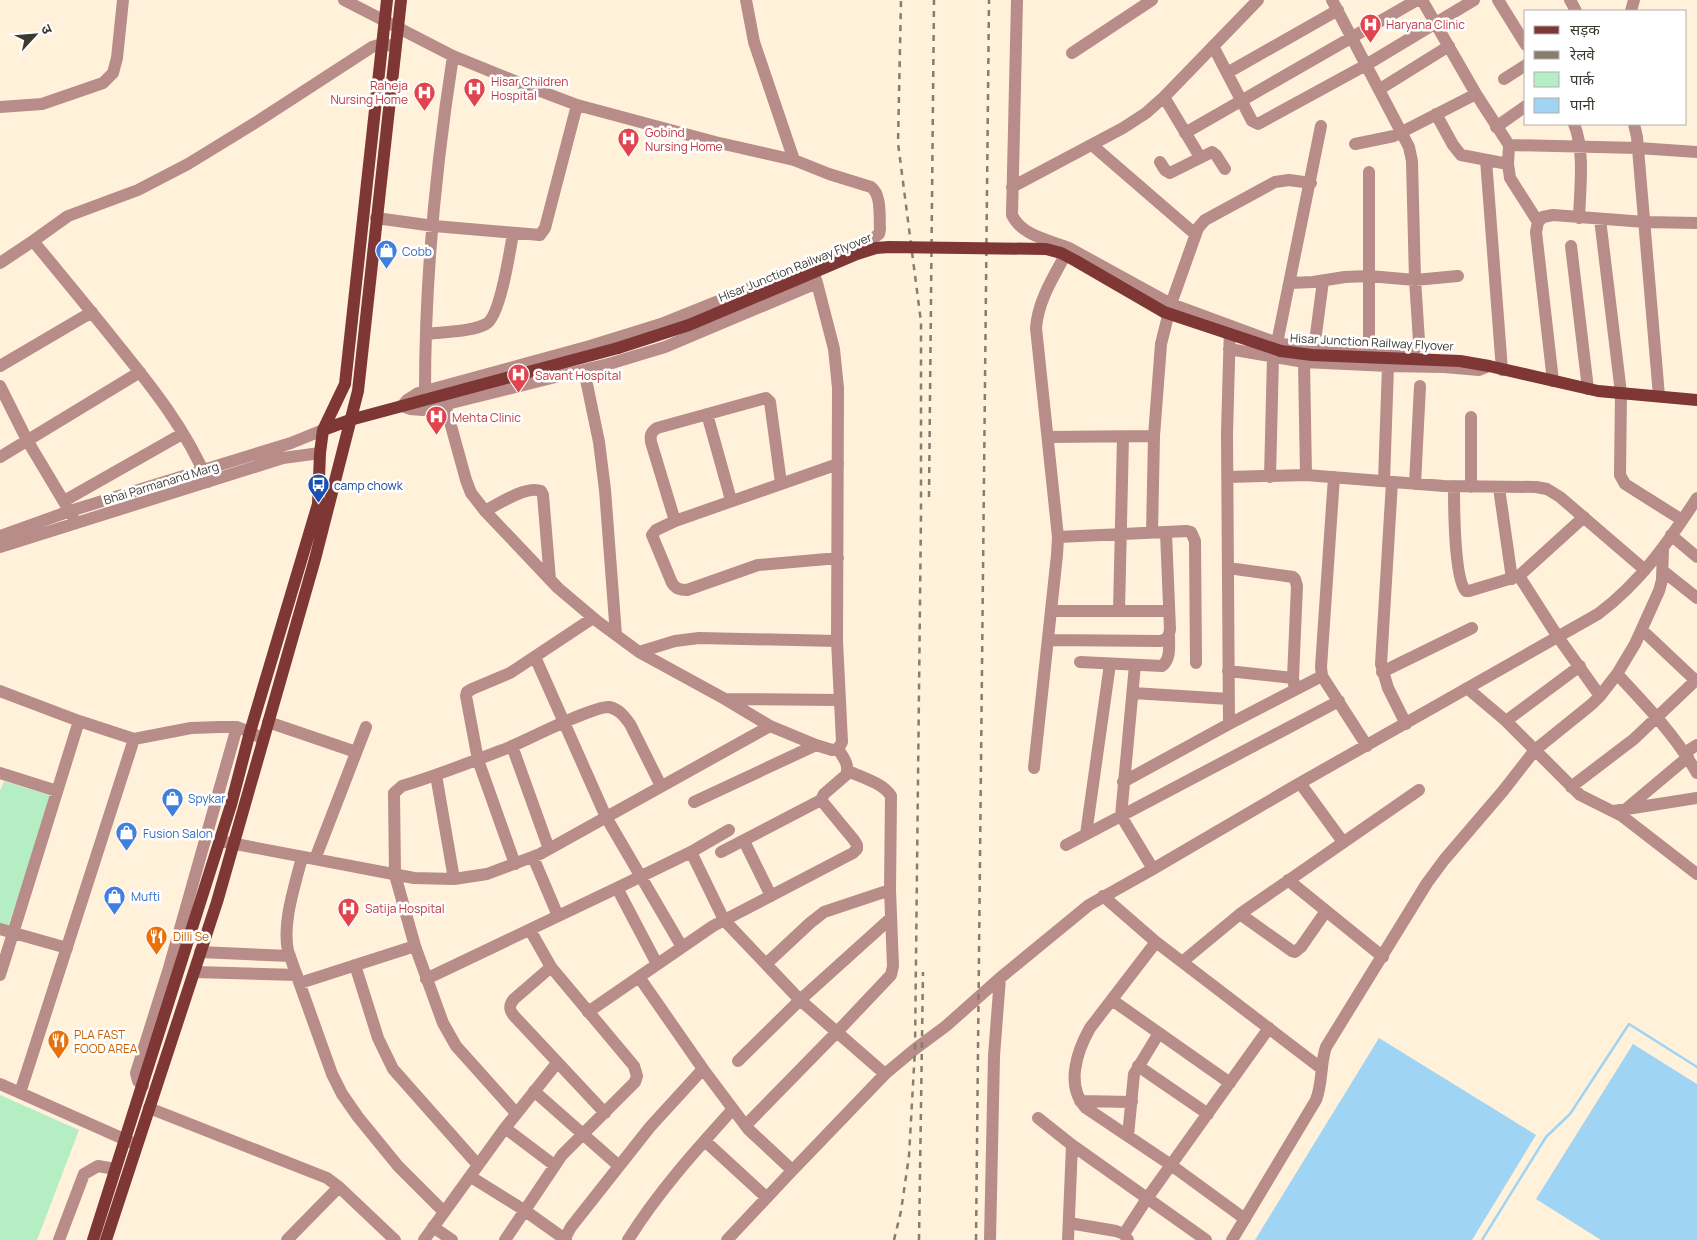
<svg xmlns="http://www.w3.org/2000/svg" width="1697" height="1240" font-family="Manrope,'Noto Sans Devanagari',sans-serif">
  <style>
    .green { fill: #b6eec4 }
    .water { fill: #a0d4f4 }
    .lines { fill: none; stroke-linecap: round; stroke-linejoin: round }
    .stream { stroke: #a0d4f4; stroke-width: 2.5 }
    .minor { stroke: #b78c89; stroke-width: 12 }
    .major { stroke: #7e3734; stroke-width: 12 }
    .rail { stroke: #877e70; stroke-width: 2.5; stroke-dasharray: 6 6; stroke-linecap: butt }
    .major-bridge { stroke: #7e3734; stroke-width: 12 }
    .labels { text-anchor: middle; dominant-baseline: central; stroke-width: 5; stroke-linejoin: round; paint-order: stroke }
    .health-label { font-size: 12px; fill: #be3a42; stroke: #fff; text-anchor: start }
    .shop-label { font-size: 12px; fill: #366cbe; stroke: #fff; text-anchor: start }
    .street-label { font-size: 12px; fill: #3e3930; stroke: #fff }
    .transit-label { font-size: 12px; fill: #164399; stroke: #fff; text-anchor: start }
    .food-label { font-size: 12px; fill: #c56008; stroke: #fff; text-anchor: start }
  </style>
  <rect width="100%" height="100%" fill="#fff1da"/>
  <path class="green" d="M4,781L52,796L8,927L0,924V791Z
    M0,1095L79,1130L37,1240H0Z"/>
  <path class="water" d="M1379,1038L1536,1135L1472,1240H1255Z
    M1633,1044L1697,1084V1240H1601L1536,1199Z"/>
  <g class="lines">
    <path class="stream" d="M1482,1240L1546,1137L1570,1114L1629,1024L1697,1067"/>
    <path class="minor" d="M344,0L453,56L527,86L577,105L715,142L794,160L829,174L871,187C882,195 879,217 880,229L879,234L871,240L661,324L590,346L418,393L407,400L402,406L410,409L423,410L612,363L665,347L817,283L811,265
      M746,0L754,42L794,160
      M1017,0L1012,215C1022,236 1049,240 1069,248C1056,273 1038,299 1036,328L1058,537L1057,555L1034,768
      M1422,0L1476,94L1509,145L1638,148L1697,152
      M1498,0L1526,45
      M1570,0L1576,11
      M1631,11L1634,0
      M1213,46L1252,121L1258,124L1366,65L1474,0
      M1072,53L1152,0
      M1227,73L1338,10
      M1504,79L1526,65
      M1380,89L1449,46
      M1164,97L1200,157
      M0,107L42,104L103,83L113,73L117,58L123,0
      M1436,114L1453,145L1461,155L1508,164
      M1574,124C1585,150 1580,189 1579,218
      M1634,124L1637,137L1659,396
      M1496,127L1526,106
      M1185,133L1417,0
      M1355,144L1394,136L1476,94
      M1092,145L1195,234
      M1509,145L1508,164L1510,178L1538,222
      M1486,160L1502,370
      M1160,162L1165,170L1170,173L1212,152L1216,155L1225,169
      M1012,187L1123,128L1146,113L1164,97L1258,0
      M376,218L434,226L540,235L545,228L577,105
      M1600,219L1621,393L1620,475L1625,484L1682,520
      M1571,246L1588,389
      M1069,248L1171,304L1277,343L1294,346L1413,351L1417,347L1419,341L1415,280L1412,161L1409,147L1332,0
      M0,263L33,241
      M1290,283L1313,282L1345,277L1369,276L1415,280L1458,276
      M426,334C443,332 472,332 486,324C500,317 510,251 513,233
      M1316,334L1323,281
      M1369,339V172
      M1277,343L1321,126
      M1229,349L1304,362L1388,366L1444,367L1479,370L1489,366
      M1304,362L1306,475
      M0,366L92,312
      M584,370L599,442L605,490L616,635
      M1553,381L1536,232L1538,222L1543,217L1553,215L1645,222L1697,223
      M0,386L27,440L73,517
      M425,391C425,280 436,165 453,56
      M445,404L466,480L471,493L485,511L558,588L597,621L639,652L725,699L770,726L816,745L832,750L838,749L842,742L837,641L838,388L834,349L817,283
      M707,414L731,500
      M1048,437L1154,436
      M0,457L140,372
      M1228,477L1306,475L1444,486L1536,487L1547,489L1560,497L1645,570
      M1270,477L1273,357
      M1334,477L1321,667L1322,676L1367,746
      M1384,481L1388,366
      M208,482C187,431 152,387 118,345C90,310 62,276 33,241L68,216L138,190L188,164L258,121L372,47L382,44L393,46
      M1392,482L1381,664L1388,688L1406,724
      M1415,484L1420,386
      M1454,486C1454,505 1454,580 1466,591H1469L1519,576L1584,517
      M1471,487V417
      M1499,488L1512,579
      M64,501L182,434
      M485,511C498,504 527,485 541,491L543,495L550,580
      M675,521L651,442C650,435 651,432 657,428L766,398L770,402L781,483
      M1152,533L1154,436L1161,344L1171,304L1198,228L1205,220L1275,182L1289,180L1311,183
      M1671,535L1697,557
      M0,536L70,511L291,443L323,430
      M1058,537L1187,531L1191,532L1195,541L1196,663
      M0,547L283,458L320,453
      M838,558L758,565L687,590C680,590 676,589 672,583L652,535L656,530L675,521L838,464
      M1228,568L1293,577L1295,579L1297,586L1293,678L1295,690
      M1663,571L1697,598
      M1519,576L1558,637L1600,696
      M1051,611H1169
      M1119,611L1123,437
      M1642,630L1695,680
      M1048,640L1161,641C1168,639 1169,636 1170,629L1166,533
      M639,652L675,641L699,638L837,641
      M535,657L606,817L682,947
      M1080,662L1162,666C1171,659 1169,646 1169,636
      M1135,665L1121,816L1153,869
      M1228,671L1293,678
      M1382,672L1472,628
      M1617,674C1646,705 1675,735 1697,773
      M1467,688L1506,721L1580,795L1622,816L1697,874
      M0,691L79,721L134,739L191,728L220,727H237L250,732L263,739
      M1133,693L1229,699
      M725,699L839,700
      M1506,721L1580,666
      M268,722L356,752
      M1229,724L1227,433L1230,326
      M512,746L549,849
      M1684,753L1697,745
      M0,773L57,791
      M436,775L454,879
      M1123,782L1229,724L1322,676
      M1300,783L1343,842
      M1571,787L1634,739L1697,679
      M694,802L816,745
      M1626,809L1688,757
      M1614,811L1697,798
      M1086,834L1110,664
      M220,841L414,878L454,879L487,874L540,854L770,726
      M744,841L771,896
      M1066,845L1339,701
      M691,852L724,920L800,1000L885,1074
      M721,852L821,800
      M302,857C295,886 282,922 288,951L332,1074L342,1094L358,1117L398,1166L444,1212
      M533,857L558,916
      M315,859L366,727
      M515,864L478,760L466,696L467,692L472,689L510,673L593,618
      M1288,880L1383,957
      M617,888L657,964
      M1103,896L1156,942L1322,1069
      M1240,914L1292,951L1295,952L1301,947L1326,911
      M0,929L67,948
      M1156,942L1090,1028C1077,1051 1065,1086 1086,1108L1171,1165L1245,1219
      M200,952L290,956
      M1182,962L1240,914L1419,790
      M766,964L810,923L824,912L890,890
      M355,965L378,1038L393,1069L478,1165
      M551,967L514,999C508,1006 509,1011 516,1018L605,1113
      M194,972L297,975
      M0,975L79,721
      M639,977L703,1069L748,1129L792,1170
      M426,979L617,888L691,852L729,830
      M300,983L415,946
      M1112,1000L1230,1083
      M588,1012L713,926L853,853L857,849V845L854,840L821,800L824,794L846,775C850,765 843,757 838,749
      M738,1061L800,1000L891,918
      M1138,1066L1208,1114
      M0,1084L135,1144
      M143,1086L138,1081L136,1073L169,968L237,727
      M534,1091L619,1166
      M20,1093L134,739
      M1080,1101L1132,1102
      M149,1108L327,1178L339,1187L395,1240
      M516,1113L456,1046L443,1023L415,946L395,875L394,793L402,786C439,775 474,761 510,747C529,739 593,706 609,707C619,709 624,716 630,724L661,786
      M1038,1118L1072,1145L1206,1240
      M746,1125L837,1032L891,975L893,966L890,890L891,796C883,783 861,777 848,771
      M505,1128L554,1165
      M1128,1136L1134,1074L1159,1033
      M705,1141L766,1197
      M471,1177L524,1210L566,1240
      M1069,1223L1116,1231L1124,1234L1128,1240
      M433,1227L452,1240
      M1124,1234L1148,1197L1269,1028
      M59,1240L84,1174L98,1166L115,1169
      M287,1240L339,1187
      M424,1240L505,1128L557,1063
      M505,1240L562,1155L635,1082L637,1076L634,1066L551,967L530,930
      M564,1240L571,1227L650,1127L703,1069
      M628,1240C658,1192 695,1151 733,1109
      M727,1240L788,1175L885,1074L915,1049L946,1026L1000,978L1089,905L1153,869L1300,783L1598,614C1640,583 1669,541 1697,498
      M990,1240L994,1056L1000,978
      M1068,1240L1072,1145
      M1232,1240L1316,1100C1323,1082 1320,1064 1326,1047L1427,883L1444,860L1503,791L1535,750L1592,704L1600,696L1617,674L1635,644L1659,591L1662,580L1663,548"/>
    <path class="major" d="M1281,351L1312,355L1460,361L1489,366L1598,391L1697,400
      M323,430L350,420L618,348
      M93,1240L231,805L250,732L318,504L320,453L323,430L345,384L387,0
      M106,1240L217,902L315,559L358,391L401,0"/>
    <path class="rail" d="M929,497L934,0
      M894,1240L901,1211L909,1156L915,1049L921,513V322L898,143L901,0
      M919,1240L923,972
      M976,1240L989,0"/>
    <path class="major-bridge" d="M618,348L689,325L857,254L876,248L889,247L1046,249L1061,253L1076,261L1164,312L1281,351"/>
  </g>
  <defs>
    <symbol id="hospital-pin" viewBox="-11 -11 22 30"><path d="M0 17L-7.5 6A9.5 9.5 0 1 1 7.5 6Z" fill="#e0444e" stroke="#fff"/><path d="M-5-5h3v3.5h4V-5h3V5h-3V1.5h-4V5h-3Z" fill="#fff"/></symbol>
    <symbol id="shop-pin" viewBox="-11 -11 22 30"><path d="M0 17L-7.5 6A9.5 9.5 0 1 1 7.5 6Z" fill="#3f7fe0" stroke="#fff"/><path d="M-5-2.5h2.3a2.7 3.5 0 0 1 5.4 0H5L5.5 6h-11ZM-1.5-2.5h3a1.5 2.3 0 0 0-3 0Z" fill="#fff"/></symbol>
    <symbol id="bus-pin" viewBox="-11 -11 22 30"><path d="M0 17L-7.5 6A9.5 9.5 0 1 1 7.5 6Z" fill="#1a4fb4" stroke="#fff"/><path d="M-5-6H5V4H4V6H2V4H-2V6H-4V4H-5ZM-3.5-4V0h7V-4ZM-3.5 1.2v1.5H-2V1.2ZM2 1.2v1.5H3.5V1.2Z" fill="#fff"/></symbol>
    <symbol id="restaurant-pin" viewBox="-11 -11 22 30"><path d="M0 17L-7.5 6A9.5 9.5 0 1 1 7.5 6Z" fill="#e8710a" stroke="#fff"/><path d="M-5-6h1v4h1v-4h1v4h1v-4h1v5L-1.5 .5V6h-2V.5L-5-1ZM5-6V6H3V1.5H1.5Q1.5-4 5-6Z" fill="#fff"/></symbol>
  </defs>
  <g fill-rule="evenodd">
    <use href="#hospital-pin" x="1358" y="12" width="25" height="34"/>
    <use href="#hospital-pin" x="462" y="76" width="25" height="34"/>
    <use href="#hospital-pin" x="412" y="80" width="25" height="34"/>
    <use href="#hospital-pin" x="616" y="126" width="25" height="34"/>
    <use href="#shop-pin" x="374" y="238" width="25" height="34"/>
    <use href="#hospital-pin" x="506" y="362" width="25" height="34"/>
    <use href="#hospital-pin" x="424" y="404" width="25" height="34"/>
    <use href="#bus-pin" x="306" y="472" width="25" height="34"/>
    <use href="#shop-pin" x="160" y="786" width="25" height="34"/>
    <use href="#shop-pin" x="114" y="820" width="25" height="34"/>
    <use href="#shop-pin" x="102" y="884" width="25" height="34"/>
    <use href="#hospital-pin" x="336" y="896" width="25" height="34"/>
    <use href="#restaurant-pin" x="144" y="924" width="25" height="34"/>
    <use href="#restaurant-pin" x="46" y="1028" width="25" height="34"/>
  </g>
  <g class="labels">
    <g class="health-label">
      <text x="1386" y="24">Haryana Clinic</text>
      <text x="491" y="81">Hisar Children<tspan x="491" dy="14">Hospital</tspan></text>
      <text x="408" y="85" text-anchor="end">Raheja<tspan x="408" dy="14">Nursing Home</tspan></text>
      <text x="645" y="132">Gobind<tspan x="645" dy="14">Nursing Home</tspan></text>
      <text x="535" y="375">Savant Hospital</text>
      <text x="452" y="417">Mehta Clinic</text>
      <text x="365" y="908">Satija Hospital</text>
    </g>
    <g class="shop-label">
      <text x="402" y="251">Cobb</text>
      <text x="188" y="798">Spykar</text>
      <text x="143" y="833">Fusion Salon</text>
      <text x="131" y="896">Mufti</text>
    </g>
    <g class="street-label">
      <text transform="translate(795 267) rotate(-22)">Hisar Junction Railway Flyover</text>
      <text transform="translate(1372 342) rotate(3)">Hisar Junction Railway Flyover</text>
      <text transform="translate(161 483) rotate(-17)">Bhai Parmanand Marg</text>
    </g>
    <g class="transit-label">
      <text x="334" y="485">camp chowk</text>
    </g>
    <g class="food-label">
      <text x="173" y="936">Dilli Se</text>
      <text x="74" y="1034">PLA FAST<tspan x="74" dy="14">FOOD AREA</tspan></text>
    </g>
  </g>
  <rect x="1524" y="10" width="162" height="115" fill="#ffffff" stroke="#b2b0ac"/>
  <rect x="1534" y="26" width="25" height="8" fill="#7e3734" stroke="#b2b0ac"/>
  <text x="1570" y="35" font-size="15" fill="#3e3930">सड़क</text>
  <rect x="1534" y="51" width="25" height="8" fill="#877e70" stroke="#b2b0ac"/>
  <text x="1570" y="60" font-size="15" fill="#3e3930">रेलवे</text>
  <rect x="1534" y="72" width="25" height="15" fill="#b6eec4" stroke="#b2b0ac"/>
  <text x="1570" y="85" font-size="15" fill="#3e3930">पार्क</text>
  <rect x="1534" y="98" width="25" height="15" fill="#a0d4f4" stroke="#b2b0ac"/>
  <text x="1570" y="110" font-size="15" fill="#3e3930">पानी</text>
  <g transform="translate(35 35) rotate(64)" stroke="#ffffff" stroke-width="4" paint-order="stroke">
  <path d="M0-4L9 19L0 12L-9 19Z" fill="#3e3930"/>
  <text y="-8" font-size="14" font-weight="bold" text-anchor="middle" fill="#3e3930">उ</text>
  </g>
</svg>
